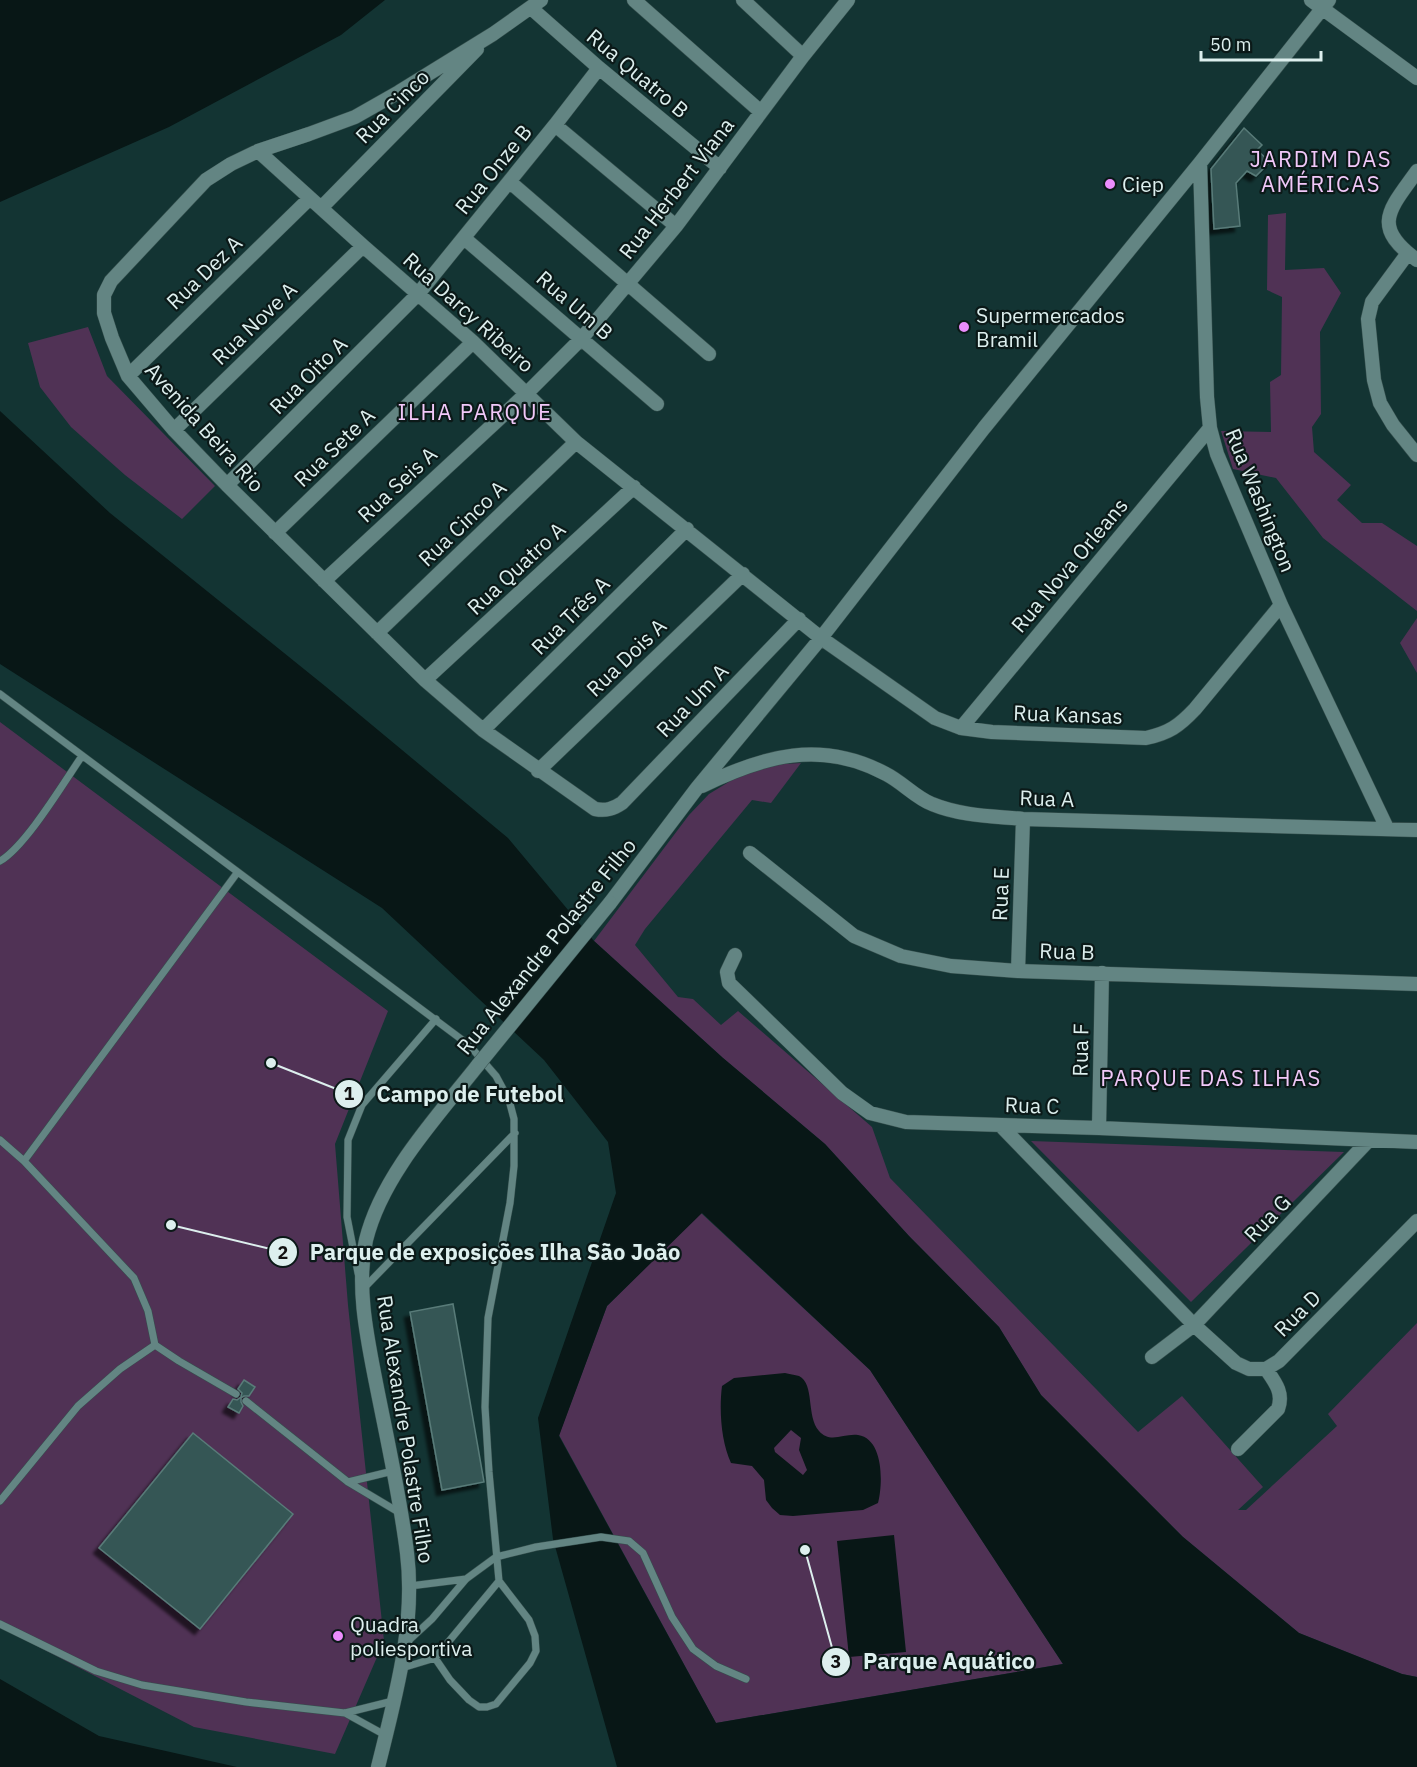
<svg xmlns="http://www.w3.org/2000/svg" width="1417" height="1767" font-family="'IBM Plex Sans',sans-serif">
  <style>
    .green { fill: #503255 }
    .water { fill: #081716; fill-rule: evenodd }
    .building { fill: #355654; stroke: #597b79; stroke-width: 1.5; filter: url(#shadow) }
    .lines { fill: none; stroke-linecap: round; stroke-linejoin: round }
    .lane-casing { stroke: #354f4d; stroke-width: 8 }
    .street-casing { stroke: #354f4d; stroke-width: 15 }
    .lane { stroke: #638583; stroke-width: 7 }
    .street { stroke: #638583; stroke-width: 14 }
    .street-bridge-casing { stroke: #354f4d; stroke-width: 15; stroke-linecap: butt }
    .street-bridge { stroke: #638583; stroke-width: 14 }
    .poi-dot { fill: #eb8dfc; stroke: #0b1918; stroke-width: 2 }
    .labels { text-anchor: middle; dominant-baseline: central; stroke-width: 4.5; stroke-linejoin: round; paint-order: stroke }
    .street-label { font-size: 21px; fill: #ddefee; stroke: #0b1918 }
    .poi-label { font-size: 21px; fill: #ddefee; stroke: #0b1918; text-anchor: start }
    .neighbourhood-label { font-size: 22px; letter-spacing: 1.5px; fill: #f1c8f9; stroke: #0b1918 }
    .leader { fill: none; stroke: #ddefee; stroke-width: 2 }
    .callout-dot { fill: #ddefee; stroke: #0b1918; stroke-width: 2 }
    .mark-label { font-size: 18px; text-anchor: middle; font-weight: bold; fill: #111 }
    .callout-label { font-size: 22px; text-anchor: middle; font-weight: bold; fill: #ddefee; stroke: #0b1918; stroke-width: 4.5; stroke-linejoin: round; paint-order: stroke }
  </style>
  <defs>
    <filter id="shadow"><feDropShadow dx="-5.5" dy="5.5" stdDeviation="1.5" flood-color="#0009"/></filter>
  </defs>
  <rect width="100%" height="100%" fill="#133433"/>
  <path class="green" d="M1286,213L1285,270L1324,268L1341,293L1320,332L1321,414L1312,427L1314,452L1351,485L1337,500L1362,523H1382L1417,546V611L1323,538L1276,478L1233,469L1221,431L1271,432L1270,382L1281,375L1282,297L1267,290L1268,215Z
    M88,327L107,376L215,486L182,519L125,475L71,427L40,387L28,343Z
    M1417,618V673L1400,643Z
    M0,722L388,1011L335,1144L348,1305L384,1641L335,1754L194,1727L0,1627Z
    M801,763L771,803L752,800L645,929L635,945L678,997L693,999L721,1025L738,1011L872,1127L890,1178L1138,1432L1182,1396L1263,1487L1238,1510H1246L1337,1426L1328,1414L1417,1323V1677L1402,1674L1299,1633L1183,1537L1041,1395L999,1327L909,1236L825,1144L723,1058L594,941L689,815L709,794L732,780L767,765Z
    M1031,1141L1344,1152L1191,1302Z
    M701,1213L870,1370L1063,1664L716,1723L559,1435L607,1306Z"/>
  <path class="water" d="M0,0H385L341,35L169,127L0,202Z
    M0,411L110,513L325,686L508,838L594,941L723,1058L825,1144L909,1236L999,1327L1041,1395L1183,1537L1299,1633L1402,1674L1417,1677V1767H617L553,1539L538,1418L616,1193L608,1142L544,1060L382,908L0,664ZM702,1213L870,1370L1063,1664L716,1723L559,1436L607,1306Z
    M785,1373C789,1374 795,1375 799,1376C815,1384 806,1416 819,1431C830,1444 844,1433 858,1435C884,1439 883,1484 878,1503L863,1510L793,1516L780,1515L772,1508L766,1500L764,1480L752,1466L731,1463C721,1441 719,1410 722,1386L734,1378ZM791,1430L801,1438L799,1450L807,1470L803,1475L775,1452L774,1448Z
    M894,1535L906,1652L849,1657L837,1541Z
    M0,1679L99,1736L237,1767H0Z"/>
  <path class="building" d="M1244,128L1262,145L1257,150L1270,162L1256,176L1247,171L1236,183L1240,226L1214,229L1211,169Z
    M453,1304L484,1482L442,1490L410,1312Z
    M244,1380L255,1387L249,1396H244L241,1398V1402L243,1406L239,1413L228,1407L233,1399L237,1400L241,1397L242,1393L238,1389Z
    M193,1433L293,1514L200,1629L99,1548Z"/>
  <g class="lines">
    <defs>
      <path id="lane" d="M0,694L469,1045L496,1076L509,1100L514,1119V1166L510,1203L488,1318L485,1407L489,1472L499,1581L529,1620L535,1636L536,1651L530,1663L496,1704L487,1707H479L469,1700L450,1680L435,1658L402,1668
        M0,861C26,846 64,782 82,756
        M0,1140L24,1161
        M358,1273L347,1217L348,1140L362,1105L436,1019
        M364,1288L515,1133
        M155,1345L148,1311L134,1278L24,1161L237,873
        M246,1401L348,1482L400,1513
        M348,1482L393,1471
        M0,1501L78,1406L120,1369L155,1345L179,1361L236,1394
        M410,1586L466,1579
        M0,1624L96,1671L142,1685L246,1702L345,1713L393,1701
        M407,1642L432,1619L466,1579L496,1557L536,1547L601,1537L629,1541L643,1553L672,1617L693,1649L716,1666L746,1679
        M435,1658L499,1581
        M345,1713L385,1735"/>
      <path id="street" d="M541,0L493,34L399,92L355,117L309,134L258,151L231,164L206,180L111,281L104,295V313L112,338L128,376L174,430L227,485L425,680L483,730L595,809C606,811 613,809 622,803L799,619
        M634,0L761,112
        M743,0L803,56
        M1311,0L1417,78
        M531,8L599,68L720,168
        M555,125L676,226
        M258,151L363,246L473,342L576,442L821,638L935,718L961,728L992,732L1146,738C1169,733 1179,726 1195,709L1281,605
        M1200,163L1207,397L1210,428L1217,454L1281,605L1387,828
        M1417,171C1390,209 1370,226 1417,260
        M510,182L709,354
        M321,208L477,49
        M464,238L657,404
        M1408,253L1372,302L1368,319L1374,380L1380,403L1393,425L1417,455
        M128,376L310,198
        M174,430L363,246
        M227,485L418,294L555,125L599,68
        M275,533L473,342
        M324,581L527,393L582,338L676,226L803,56L848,0
        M377,633L576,442
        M425,680L634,487
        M961,728L1210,428
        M483,730L687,529
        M538,771L743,574
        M702,786C763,756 821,739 886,774C902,782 916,798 932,804C961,816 992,816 1023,819L1417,830
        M750,853L854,936L901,956L951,966L1018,971L1417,984
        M610,903L697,788L821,638L984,428L1200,163L1329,0
        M735,955L727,972L729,983L842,1093L870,1113L906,1122L1099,1128L1417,1142
        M1018,971L1023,819
        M1000,1125L1194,1325L1236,1363L1249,1369H1266L1279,1361L1417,1221
        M1099,1128L1102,973
        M1152,1357L1194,1325L1369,1140
        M1238,1449L1278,1409C1284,1393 1275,1382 1266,1369
        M378,1767C395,1698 416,1625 407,1553C400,1496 387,1439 376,1383C367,1337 356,1286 366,1240C382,1175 437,1117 478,1065"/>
    </defs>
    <use href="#lane" class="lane-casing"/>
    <use href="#street" class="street-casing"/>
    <use href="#lane" class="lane"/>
    <use href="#street" class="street"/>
    <defs>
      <path id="street-bridge" d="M478,1065L610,903"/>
    </defs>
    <use href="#street-bridge" class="street-bridge-casing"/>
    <use href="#street-bridge" class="street-bridge"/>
  </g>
  <g class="poi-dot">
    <circle cx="1110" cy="184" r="6"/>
    <circle cx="964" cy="327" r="6"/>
    <circle cx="338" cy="1636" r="6"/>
  </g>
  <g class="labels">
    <g class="street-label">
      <text transform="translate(638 73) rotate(40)">Rua Quatro B</text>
      <text transform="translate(392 106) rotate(-45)">Rua Cinco</text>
      <text transform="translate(493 169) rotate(-51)">Rua Onze B</text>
      <text transform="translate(676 188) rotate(-52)">Rua Herbert Viana</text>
      <text transform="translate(204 272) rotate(-44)">Rua Dez A</text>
      <text transform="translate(575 305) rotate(41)">Rua Um B</text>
      <text transform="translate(469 312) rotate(42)">Rua Darcy Ribeiro</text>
      <text transform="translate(254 323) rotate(-44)">Rua Nove A</text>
      <text transform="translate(308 375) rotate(-45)">Rua Oito A</text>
      <text transform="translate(205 427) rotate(48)">Avenida Beira Rio</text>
      <text transform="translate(334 447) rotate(-44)">Rua Sete A</text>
      <text transform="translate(397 484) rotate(-43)">Rua Seis A</text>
      <text transform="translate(1261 500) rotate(68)">Rua Washington</text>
      <text transform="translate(462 523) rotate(-44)">Rua Cinco A</text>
      <text transform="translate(1069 565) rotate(-50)">Rua Nova Orleans</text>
      <text transform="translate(516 568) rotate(-43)">Rua Quatro A</text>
      <text transform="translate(570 615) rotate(-45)">Rua Três A</text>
      <text transform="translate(626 657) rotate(-44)">Rua Dois A</text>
      <text transform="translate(692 700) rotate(-46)">Rua Um A</text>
      <text transform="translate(1068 714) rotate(2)">Rua Kansas</text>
      <text transform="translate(1047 798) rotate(2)">Rua A</text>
      <text transform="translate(1000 894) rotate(-88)">Rua E</text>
      <text transform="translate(546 946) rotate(-51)">Rua Alexandre Polastre Filho</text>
      <text transform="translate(1067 951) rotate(2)">Rua B</text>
      <text transform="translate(1080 1050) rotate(-89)">Rua F</text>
      <text transform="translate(1032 1105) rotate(2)">Rua C</text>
      <text transform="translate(1267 1218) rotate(-46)">Rua G</text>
      <text transform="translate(1297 1313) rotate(-45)">Rua D</text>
      <text transform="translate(406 1429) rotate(81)">Rua Alexandre Polastre Filho</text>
    </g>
    <g class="poi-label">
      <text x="1122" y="184">Ciep</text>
      <text x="976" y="315">Supermercados<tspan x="976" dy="24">Bramil</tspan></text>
      <text x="350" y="1624">Quadra<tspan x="350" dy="24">poliesportiva</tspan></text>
    </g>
    <g class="neighbourhood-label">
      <text x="1321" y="158">JARDIM DAS<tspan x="1321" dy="25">AMÉRICAS</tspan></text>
      <text x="475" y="411">ILHA PARQUE</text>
      <text x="1211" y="1077">PARQUE DAS ILHAS</text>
    </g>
  </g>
  <path class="leader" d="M271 1063L349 1094M171 1225L283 1252M805 1550L836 1662"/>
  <g class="callout-dot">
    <circle cx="271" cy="1063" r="6"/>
    <circle cx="171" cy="1225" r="6"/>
    <circle cx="805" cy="1550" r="6"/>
    <circle cx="349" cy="1094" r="15"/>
    <circle cx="283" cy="1252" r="15"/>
    <circle cx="836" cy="1662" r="15"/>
  </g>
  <g class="mark-label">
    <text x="349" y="1100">1</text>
    <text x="283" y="1259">2</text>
    <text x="836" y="1668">3</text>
  </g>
  <g class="callout-label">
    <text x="470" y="1102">Campo de Futebol</text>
    <text x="495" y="1260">Parque de exposições Ilha São João</text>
    <text x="949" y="1669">Parque Aquático</text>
  </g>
  <path d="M1201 51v9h120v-9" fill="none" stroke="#ddefee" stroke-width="3"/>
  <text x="1210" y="51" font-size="18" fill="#ddefee" stroke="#0b1918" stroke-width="4.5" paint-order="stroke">50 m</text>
</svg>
